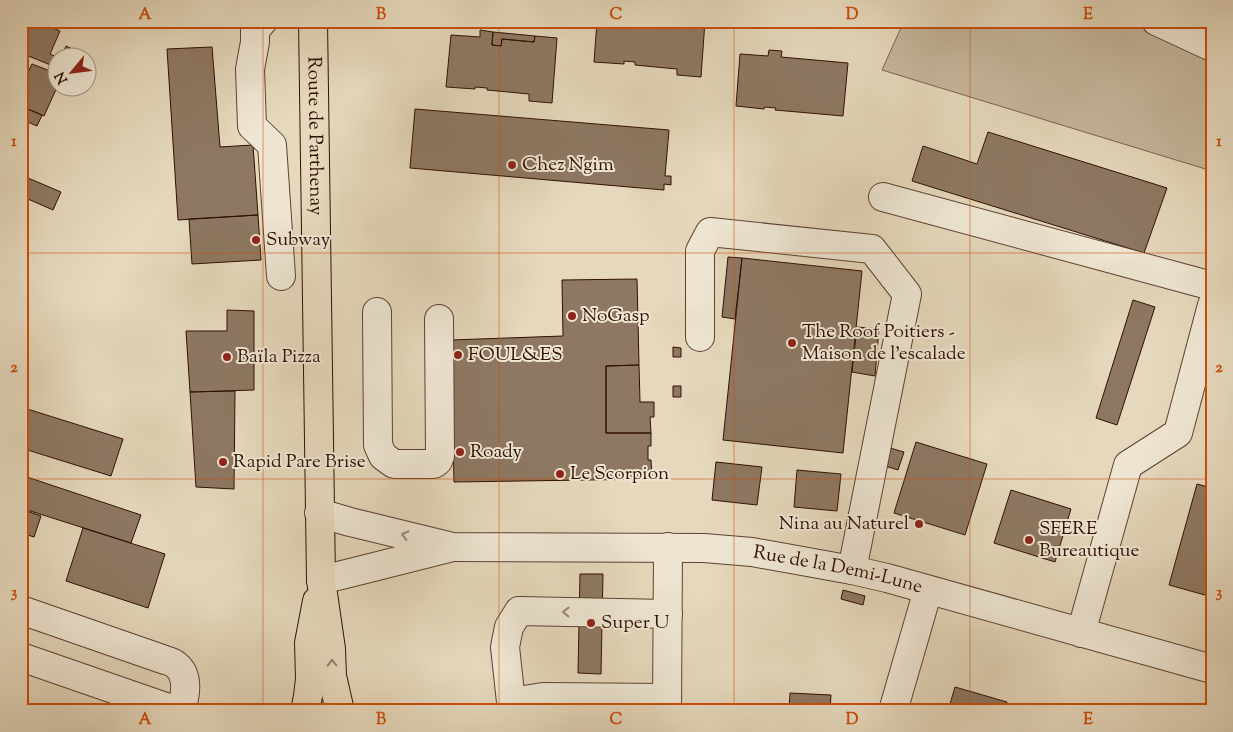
<svg xmlns="http://www.w3.org/2000/svg" width="1233" height="732" font-family="'Sorts Mill Goudy',serif">
  <style>
    .green { fill: #c6b69d; stroke: #7b6250 }
    .building { fill: #8e7863; stroke: #300f03 }
    .lines { fill: none; stroke-linecap: round; stroke-linejoin: round }
    .minor-casing { stroke: #5d4131; stroke-width: 30 }
    .major-casing { stroke: #300f03; stroke-width: 30 }
    .minor { stroke: #eee6d3; stroke-width: 28 }
    .major { stroke: #e5d8bc; stroke-width: 28 }
    .oneway { stroke: #988575 }
    .oneway2 { stroke: #947e69 }
    .grid { fill: none; stroke: #cc4e0b; stroke-width: 1; stroke-opacity: 0.55 }
    .poi-dot { fill: #8f2418; stroke: #eee6d3; stroke-width: 2 }
    .labels { text-anchor: middle; dominant-baseline: central; stroke-width: 4; stroke-linejoin: round; paint-order: stroke }
    .street-label { font-size: 19px; fill: #300f03; stroke: #eee6d3 }
    .poi-label { font-size: 19px; fill: #300f03; stroke: #eee6d3; text-anchor: start }
    .neatline { fill: none; stroke: #cc4e0b; stroke-width: 2 }
    .grid-label { font-size: 16px; text-anchor: middle; font-weight: bold; fill: #cc4e0b }
  </style>
  <rect width="100%" height="100%" fill="#e5d8bc"/>
  <filter id="stains"><feTurbulence type="fractalNoise" baseFrequency=".004" numOctaves="4"/><feColorMatrix values="0 0 0 0 .2 0 0 0 0 .09 0 0 0 0 .02 0 0 0 .5 -.17"/></filter>
  <radialGradient id="worn" r=".72"><stop offset=".6" stop-color="#630" stop-opacity="0"/><stop offset="1" stop-color="#630" stop-opacity=".3"/></radialGradient>
  <path class="green" d="M904,21H1212V171L882,70Z"/>
  <path class="building" d="M21,21H37L60,31L50,54L59,58H58V68L21,53Z
    M597,21H705L701,77L677,75V69L635,65V62L624,61V64L594,62Z
    M480,30L493,32L492,45L501,46L502,39L534,42L535,36L557,38L552,103L529,101V94L487,90V88L475,87V89L446,87L451,35L480,37Z
    M493,32L535,36L534,42L502,39L501,46L492,45Z
    M66,46L79,52L76,58H61Z
    M212,47L220,147L253,145L258,215L178,220L167,49Z
    M769,50L782,51L781,57L848,63L843,116L775,110L776,108L765,107L764,109L736,106L740,54L768,56Z
    M32,64L58,74V85L44,116L21,106V74L22,72L27,74Z
    M21,106L42,115L37,126L21,119Z
    M415,109L669,130L665,176H671V185L664,184V190L410,168Z
    M988,132L1167,188L1144,253L912,181L923,146L977,164Z
    M21,175L61,192L53,210L21,196Z
    M258,215L261,260L192,264L189,219Z
    M728,257L742,258L735,319L722,317Z
    M742,258L862,271L843,453L723,440Z
    M637,279L639,365L606,366V433H651V446H648V460H651L652,479L454,482L451,340L563,336L562,280Z
    M1133,300L1155,307L1117,425L1096,418Z
    M227,310L254,311V390L190,392L186,331H227Z
    M857,327L879,329L875,376L852,372Z
    M673,347L681,348V357H673Z
    M639,365L640,402H654V417H650L651,433H606V366Z
    M673,386H681V397H673Z
    M235,391L234,489L196,487L190,392Z
    M21,407L123,439L111,476L21,448Z
    M916,442L987,464L965,535L894,513Z
    M890,448L904,452L898,470L885,466Z
    M716,462L762,467L757,505L712,500Z
    M797,470L841,474L837,511L794,507Z
    M21,475L141,515L131,543L21,508Z
    M1197,484L1212,488V597L1169,585Z
    M1011,490L1071,509L1055,562L994,543Z
    M21,509L41,516L34,537L21,533Z
    M83,528L165,554L148,608L66,581Z
    M580,574H603L601,674L578,673Z
    M843,590L865,596L863,605L841,599Z
    M955,687L1007,702L1004,710L1009,711H948Z
    M790,693L831,695L830,711H789Z"/>
  <g class="lines">
    <defs>
      <g id="minor">
        <path d="M263,21L255,30V42L250,69L252,126L272,145L281,276"/>
        <path d="M1156,21L1212,47"/>
        <path d="M883,197L1212,286"/>
        <path d="M377,312L378,445L383,456L394,464H434L438,461L440,456L439,319"/>
        <path d="M700,337V251L710,232L872,249L907,294L852,570"/>
        <path id="s1" d="M319,513L350,522L453,547L704,548L752,552L852,570L887,578L1212,669"/>
        <path d="M321,580L350,573L449,548"/>
        <path d="M21,610L165,660C169,661 174,663 176,665C190,676 185,697 181,711"/>
        <path d="M1081,633L1128,465L1178,433L1212,305"/>
        <path d="M21,657L177,711"/>
        <path d="M511,702L543,697L667,698"/>
        <path d="M512,711L505,647L509,627L519,611L668,614"/>
        <path d="M667,711L668,547"/>
        <path d="M893,711L928,590"/>
      </g>
      <g id="major">
        <path id="s2" d="M313,21L321,580L331,649L332,676L340,711"/>
        <path d="M305,711L308,696L310,679L309,643L317,601"/>
      </g>
    </defs>
    <use href="#minor" class="minor-casing"/>
    <use href="#major" class="major-casing"/>
    <use href="#minor" class="minor"/>
    <use href="#major" class="major"/>
  </g>
  <defs><path id="oneway-chevron" d="M-2-3.5L2.5 0L-2 3.5" fill="none" stroke-width="1.6" stroke-linecap="round" stroke-linejoin="round" transform="scale(1.25)"/></defs>
  <g class="oneway">
    <use href="#oneway-chevron" transform="translate(405 535) rotate(-166)"/>
    <use href="#oneway-chevron" transform="translate(566 612) rotate(-179)"/>
  </g>
  <use class="oneway2" href="#oneway-chevron" transform="translate(332 663) rotate(-92)"/>
  <path class="grid" d="M263,21V711M499,21V711M734,21V711M970,21V711M21,253H1212M21,479H1212"/>
  <g class="poi-dot">
    <circle cx="512" cy="165" r="5"/>
    <circle cx="256" cy="240" r="5"/>
    <circle cx="572" cy="316" r="5"/>
    <circle cx="792" cy="343" r="5"/>
    <circle cx="458" cy="355" r="5"/>
    <circle cx="227" cy="357" r="5"/>
    <circle cx="460" cy="452" r="5"/>
    <circle cx="223" cy="462" r="5"/>
    <circle cx="560" cy="474" r="5"/>
    <circle cx="919" cy="524" r="5"/>
    <circle cx="1029" cy="540" r="5"/>
    <circle cx="591" cy="623" r="5"/>
  </g>
  <g class="labels">
    <g class="street-label">
      <text stroke="none"><textPath href="#s2" startOffset="115">Route de Parthenay</textPath></text>
      <text stroke="none"><textPath href="#s1" startOffset="525">Rue de la Demi-Lune</textPath></text>
    </g>
    <g class="poi-label">
      <text x="522" y="165">Chez Ngim</text>
      <text x="266" y="240">Subway</text>
      <text x="582" y="316">NoGasp</text>
      <text x="802" y="332">The Roof Poitiers -<tspan x="802" dy="22">Maison de l'escalade</tspan></text>
      <text x="468" y="355">FOUL&amp;ES</text>
      <text x="237" y="357">Baïla Pizza</text>
      <text x="470" y="452">Roady</text>
      <text x="233" y="462">Rapid Pare Brise</text>
      <text x="570" y="474">Le Scorpion</text>
      <text x="909" y="524" text-anchor="end">Nina au Naturel</text>
      <text x="1039" y="529">SFERE<tspan x="1039" dy="22">Bureautique</tspan></text>
      <text x="601" y="623">Super U</text>
    </g>
  </g>
  <rect width="1233" height="732" fill="none" stroke="#e5d8bc" stroke-width="55"/>
  <g transform="translate(72 72) rotate(241)"><circle r="24" fill="#eee6d3" stroke="#a29080"/>
  <path d="M0-4L9 19L0 12L-9 19Z" fill="#8f2418"/>
  <text y="-8" font-size="14" font-weight="bold" text-anchor="middle" fill="#300f03">N</text>
  </g>
  <rect x="28" y="28" width="1178" height="676" class="neatline"/>
  <g class="grid-label">
    <text x="145" y="19">A</text>
    <text x="381" y="19">B</text>
    <text x="616" y="19">C</text>
    <text x="852" y="19">D</text>
    <text x="1088" y="19">E</text>
    <text x="14" y="146">1</text>
    <text x="1219" y="146">1</text>
    <text x="14" y="372">2</text>
    <text x="1219" y="372">2</text>
    <text x="14" y="597">3</text>
    <text x="1219" y="597">3</text>
    <text x="145" y="724">A</text>
    <text x="381" y="724">B</text>
    <text x="616" y="724">C</text>
    <text x="852" y="724">D</text>
    <text x="1088" y="724">E</text>
  </g>
  <rect width="100%" height="100%" filter="url(#stains)"/>
  <rect width="100%" height="100%" fill="url(#worn)"/>
</svg>
